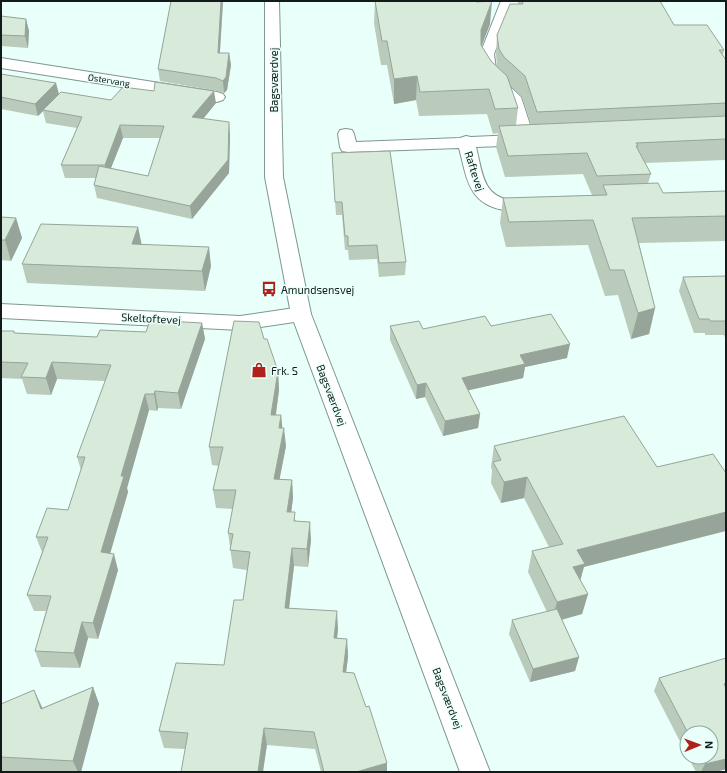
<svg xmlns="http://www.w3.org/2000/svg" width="727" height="773" font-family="'Exo 2',sans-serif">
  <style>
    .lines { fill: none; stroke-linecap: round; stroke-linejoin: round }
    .service-casing { stroke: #7e9790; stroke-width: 2 }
    .minor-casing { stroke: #7e9790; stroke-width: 2 }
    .primary-casing { stroke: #7e9790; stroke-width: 2 }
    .service { fill: #fff; fill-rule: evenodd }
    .minor { fill: #fff; fill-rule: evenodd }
    .primary { fill: #fff; fill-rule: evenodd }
    .wall { fill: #bacabb; fill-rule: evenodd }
    .shaded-wall { fill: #97a499 }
    .building { fill: #d8ebda; stroke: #97a499 }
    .labels { text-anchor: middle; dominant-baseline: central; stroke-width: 3; stroke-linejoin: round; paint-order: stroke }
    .far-street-label { font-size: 9px; fill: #121b19; stroke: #e9fff9 }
    .street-label { font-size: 11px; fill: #121b19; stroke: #e9fff9 }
    .poi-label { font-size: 11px; fill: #121b19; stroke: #e9fff9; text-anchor: start }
  </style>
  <rect width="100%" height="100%" fill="#e9fff9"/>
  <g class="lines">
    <defs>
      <path id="service" d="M538,1L540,3C535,7 509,8 504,4L508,2Z"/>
      <path id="minor" d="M501,1H515L494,54L496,69L501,78L521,97L535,140L533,144L527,145L476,147C482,170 482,196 510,200C520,201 529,200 538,202L541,206L538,210C527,213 515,212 504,210C468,204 467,178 459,148L348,152L342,151L340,147L338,134L340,130L346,129L352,130L354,134L356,142L460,138L466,136L471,137L517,135L506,99L490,84L480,69V54Z
        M1,58L217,92L223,94L225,97L223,100L217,102L1,68Z
        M1,304L240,316L301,307L308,309L311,314L308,319L301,321L240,330L1,318Z"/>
      <path id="primary" d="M265,1H279L283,177L311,314L490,772H460L291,314L265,177Z"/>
    </defs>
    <use href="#service" class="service-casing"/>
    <use href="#minor" class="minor-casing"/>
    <use href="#primary" class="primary-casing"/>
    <use href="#service" class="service"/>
    <use href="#minor" class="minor"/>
    <use href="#primary" class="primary"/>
  </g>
  <path class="wall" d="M171,1H223L220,53H229L231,65L227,90L224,93L217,91L160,81L158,69Z
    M375,1L490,24L481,46L491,61L497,66L496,54L497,35L518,4V1H660L674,25L724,50L723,55L726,60V161L725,160L645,163L651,174L648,183L663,193L726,191V241L639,243L655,308L649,334L631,339L618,295L605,296L588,245L506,247L500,223L503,198L592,195L583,174L505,177L496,147L498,133L493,134L487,114L419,116L416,100L394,104L387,65H381L374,23ZM510,85L522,97L531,124L516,125L518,108Z
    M1,16L26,19L29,31L28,48L1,46Z
    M1,74L56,83L59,94L111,100L216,103L203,119L230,135L229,173L192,219L97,198L94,185L96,178H65L61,165L77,128L46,123L43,111L38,116L1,109ZM123,138H160L148,176L111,168Z
    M332,153L406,262L405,275L379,277L377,259L349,260L348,250H345L342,215H336Z
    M1,217L16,218L22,238L11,261L1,260Z
    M138,227L141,244L211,266L205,291L27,283L22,264Z
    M726,276V340L724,335H705V333H694L679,291L683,277Z
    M202,323L205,339L181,409L158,408L157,411L149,410L127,488L128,492L110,553L118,570L98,639L88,638L80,668L41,667L35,651L46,611H34L27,595L42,552L36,537L68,510L81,470L77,457L105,381L57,379L51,395L27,394L22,379L1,378V331L15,333L97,337L146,332Z
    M390,326L423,329L491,326L567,358L525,367L523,378L468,390L480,414L478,428L443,436L425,397L416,399L390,340Z
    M264,339L278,371L279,390L276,415H281L282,428L286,446L279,479L292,480L293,498L291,512L296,521L311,540L308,567L294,566L289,608L338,629L337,638L347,639L348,657L346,672L387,772H321L315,749L267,745L185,749L164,748L159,731L224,665L243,600L247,570L233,568L228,533L233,509L216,508L213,490L219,466L212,465L209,447Z
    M624,416L580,580L588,594L582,614L562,620L579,657L575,671L530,682L509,634L512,620L547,612L528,572L532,551L549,547L524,498L501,503L491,483L492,470L491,467L494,446Z
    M726,658V769L716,772H696L688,757H711V733H687V755L654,691L659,678Z
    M93,687L99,704L81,772H1V704L42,708Z"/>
  <path class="shaded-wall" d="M221,1H223L219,65L218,53Z
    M492,1L490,24L479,53L481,30Z
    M26,19L29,31L28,48L25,36Z
    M229,53L231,65L227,90L224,93L223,81Z
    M417,76L416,100L394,104V79Z
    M56,83L59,95L43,110V111L38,116L35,104Z
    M214,91L216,103L194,130L192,117Z
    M229,122L230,135L229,173L192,219L190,206Z
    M120,125L123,138L107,178L105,165Z
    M16,218L22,238L11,261L5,240Z
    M138,227L142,246L132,244Z
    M209,247L211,266L205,291L202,271Z
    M655,308L649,334L631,339L638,313Z
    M202,323L205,339L181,409L178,393Z
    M570,344L567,358L525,367L523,378L461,392L462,378L520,355Z
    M52,362L57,379L51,395L46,378Z
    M278,371L279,390L273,434L271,415Z
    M426,383L425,397L416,399L417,385Z
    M155,391L158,408L157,411L154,394Z
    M145,394L149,410L127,488L128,492L106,568L101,552L121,476Z
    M480,414L478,428L443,436L445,421Z
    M281,415L283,434L284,428L286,446L276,498L274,479Z
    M527,477L524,498L501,503L504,482Z
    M292,480L293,498L289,530L287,512Z
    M726,512V531L584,567L579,585L568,588L577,550Z
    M310,522L311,540L308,567L307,549Z
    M292,548L294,566L287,625L285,608Z
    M114,554L118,570L98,639L93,623Z
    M588,594L582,614L552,622L557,602Z
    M337,611L338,629L335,656L334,638Z
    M82,622L88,638L80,668L74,653Z
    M347,639L348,657L344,689L343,672Z
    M579,657L575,671L530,682L533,669Z
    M93,687L99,704L81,772H78L73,761Z
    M34,690L42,707L48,725L41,709Z
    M1,693L2,696L1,701Z
    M264,728L267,745L263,772H258Z
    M726,759V769L716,772H701L705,764Z
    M387,763V772H356Z"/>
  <path class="building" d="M171,1H221L218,53H229L226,77L223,81L216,78L158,69Z
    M375,1H476V2L492,1L481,30V45L491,61L507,76L518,108L495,109L489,89L420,92L417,76L394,79L387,41H382Z
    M522,1H660L674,25H707L724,50H719L726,60V103L537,112L525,76L504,57L499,49L497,35L510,4H523Z
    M1,16L26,19L25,36L1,35Z
    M1,74L56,83L35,104L1,97Z
    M155,82L214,91L192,117L229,122L228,160L190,206L94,185L99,166L148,176L164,126L120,125L105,165H61L82,117L43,110L61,92L111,100L123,87L154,91Z
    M726,116V139L636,143L638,146H636L651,174L597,176L587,153L508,156L499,126Z
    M390,151L406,262L379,263L377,245L348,246V236H345L342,202H335L332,153Z
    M658,183L663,193L726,191V216L632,218L655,308L638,313L624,270H610L593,220L509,222L503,198L607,195L603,185Z
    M1,217L16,218L5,240H1Z
    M41,224L138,227L132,244L209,247L202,271L22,264Z
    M726,276V321H710L709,319H699L683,277Z
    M551,314L570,344L520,355L525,364L462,378L480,414L445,421L426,383L417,385L390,326L419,321L423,329L485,316L491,326Z
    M150,320L202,323L178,393L155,391L154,394H145L121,476H124L101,552L114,554L93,623L82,622L74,653L35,651L51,596L27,595L48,537H36L47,508L68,510L85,457H77L111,365L52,362L46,378L21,377L28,363L1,362V331H14V333L97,337L100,330L146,332Z
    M234,321L259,322L264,339H267L278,371L271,415H281L279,428H284L274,479L292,480L287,512H295L294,521L310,522L307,549L292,548L285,608L337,611L334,638L347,639L343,672L354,673L366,707L369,706L387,763L356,772H324L314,732L264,728L258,772H181L188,733L159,731L176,663L224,665L234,600H243L250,552L230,550L233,534L228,533L236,490H213L223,447H209Z
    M624,416L657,467L713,454L726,473V512L577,550L585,564L573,567L588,594L557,602L532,551L563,544L527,477L504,482L493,462L501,460L494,446Z
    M557,609L579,657L533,669L512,620Z
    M726,658V683L724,684L726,688V759L705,764L701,757H711V733H688L659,678Z
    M93,687L73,761L1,757V704L34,690L41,709Z"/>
  <defs>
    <symbol id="bus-bare" viewBox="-9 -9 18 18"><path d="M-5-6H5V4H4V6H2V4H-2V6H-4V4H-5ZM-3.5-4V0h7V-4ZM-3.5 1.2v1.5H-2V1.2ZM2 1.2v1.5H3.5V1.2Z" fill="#b1211b" stroke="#e9fff9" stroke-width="2.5" paint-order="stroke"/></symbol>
    <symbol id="shop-bare" viewBox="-9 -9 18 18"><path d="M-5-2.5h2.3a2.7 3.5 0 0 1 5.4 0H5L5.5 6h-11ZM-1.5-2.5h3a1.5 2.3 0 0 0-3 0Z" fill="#b1211b" stroke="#e9fff9" stroke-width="2.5" paint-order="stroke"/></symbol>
  </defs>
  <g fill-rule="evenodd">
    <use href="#bus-bare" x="258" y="278" width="22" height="22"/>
    <use href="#shop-bare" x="248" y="359" width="22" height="22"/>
  </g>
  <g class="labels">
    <g class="far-street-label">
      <text transform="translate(109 80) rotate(9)">Østervang</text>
    </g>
    <g class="street-label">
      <text transform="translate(273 80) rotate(-90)">Bagsværdvej</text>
      <text transform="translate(475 171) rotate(72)">Raftevej</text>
      <text transform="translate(151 318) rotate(3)">Skeltoftevej</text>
      <text transform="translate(332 395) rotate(69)">Bagsværdvej</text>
      <text transform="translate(448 698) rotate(69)">Bagsværdvej</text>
    </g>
    <g class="poi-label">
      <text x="281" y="289">Amundsensvej</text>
      <text x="271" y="370">Frk. S</text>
    </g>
  </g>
  <rect width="727" height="773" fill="none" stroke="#121b19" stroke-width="4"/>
  <g transform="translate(699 745) rotate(89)"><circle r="19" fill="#e9fff9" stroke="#93a49f"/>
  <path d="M0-3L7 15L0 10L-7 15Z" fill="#b1211b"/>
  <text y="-6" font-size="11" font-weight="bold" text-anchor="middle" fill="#121b19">N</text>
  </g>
</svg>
